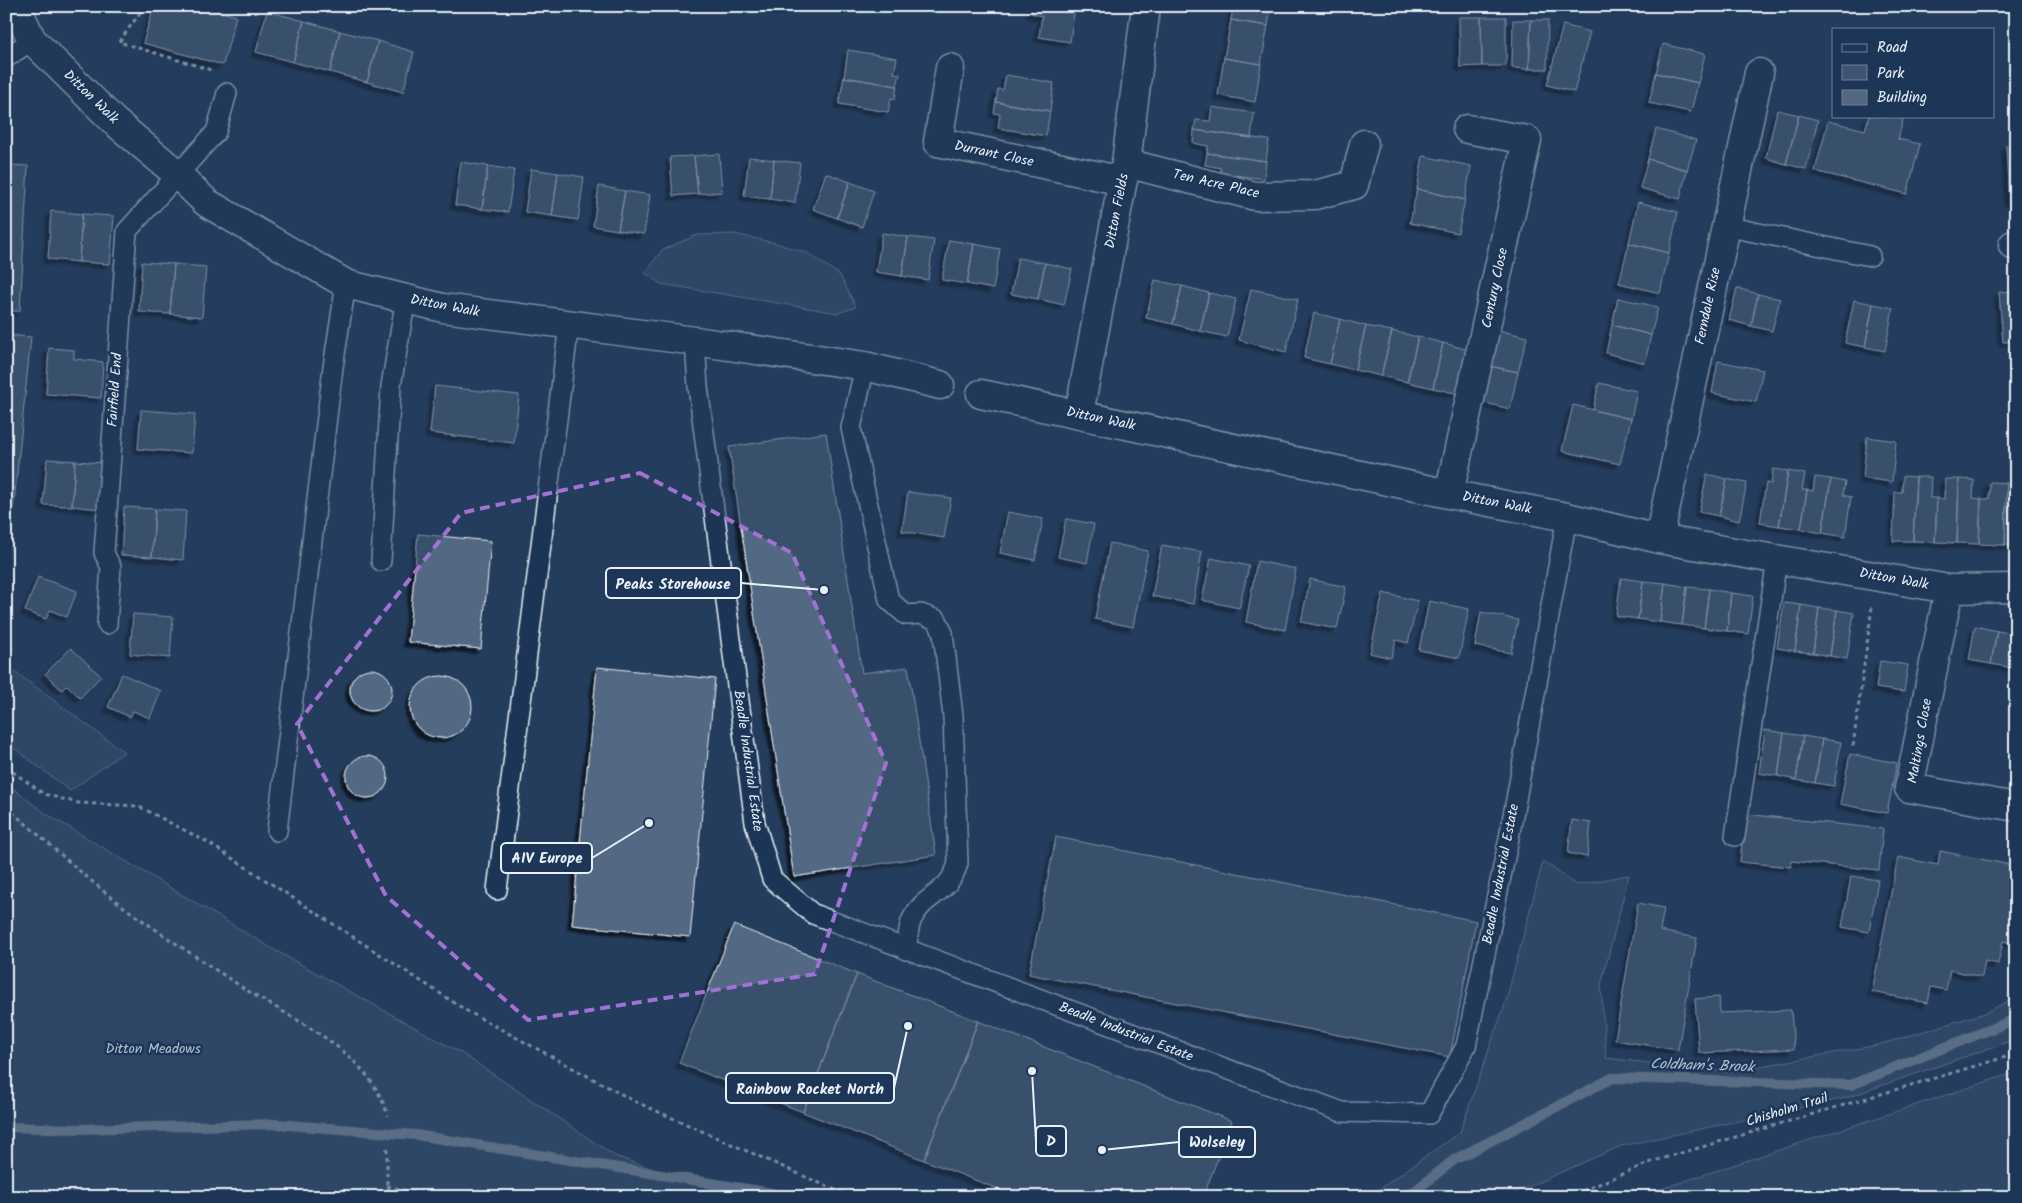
<svg xmlns="http://www.w3.org/2000/svg" width="2022" height="1203" font-family="Kalam,sans-serif">
  <style>
    .green { fill: #3e5472; stroke: #93a2b5 }
    .lines { fill: none; stroke-linecap: round; stroke-linejoin: round }
    .stream { stroke: #99a8ba; stroke-width: 10 }
    .building { fill: #536782; stroke: #e8f1f8; filter: url(#shadow) }
    .service-casing { stroke: #e8f1f8; stroke-width: 22 }
    .minor-casing { stroke: #e8f1f8; stroke-width: 31 }
    .path { stroke: #e8f1f8; stroke-width: 3; stroke-dasharray: 4 4; stroke-linecap: butt }
    .service { stroke: #1d3557; stroke-width: 19 }
    .minor { stroke: #1d3557; stroke-width: 28 }
    .marked { fill: none; stroke: #a171d3; stroke-width: 4; stroke-dasharray: 10 6; stroke-linejoin: round }
    .labels { text-anchor: middle; dominant-baseline: central; stroke-width: 5; stroke-linejoin: round; paint-order: stroke }
    .street-label { font-size: 14px; fill: #e8f1f8; stroke: #1d3557 }
    .park-label { font-size: 14px; fill: #b5c2d0; stroke: #1d3557 }
    .water-label { font-size: 15px; font-style: italic; fill: #b4c1ce; stroke: #1d3557 }
    .leader { fill: none; stroke: #e8f1f8; stroke-width: 2 }
    .callout-dot { fill: #e8f1f8; stroke: #1d3557; stroke-width: 2 }
    .callout { fill: #1d3557; stroke: #e8f1f8; stroke-width: 2 }
    .callout-label { font-size: 15px; text-anchor: middle; font-weight: bold; fill: #e8f1f8 }
  </style>
  <defs>
    <filter id="shadow"><feDropShadow dx="-4.5" dy="4.5" stdDeviation="1" flood-color="#0009"/></filter>
  </defs>
  <rect width="100%" height="100%" fill="#253d5d"/>
  <filter id="ink" filterUnits="userSpaceOnUse"><feTurbulence type="fractalNoise" baseFrequency=".02" numOctaves="2"/><feDisplacementMap in="SourceGraphic" scale="10" xChannelSelector="R" yChannelSelector="G"/><feConvolveMatrix kernelMatrix="1 2 1 2 8 2 1 2 1" color-interpolation-filters="sRGB"/></filter>
  <g filter="url(#ink)">
    <path class="green" d="M735,234L775,243L807,253L840,275L856,307L838,313L661,284L645,273L662,250L697,235Z
      M6,666L15,672L124,752L70,791L6,742Z
      M6,783L45,813L273,949L463,1054L615,1156L735,1197H6Z
      M1543,861L1576,885L1629,875L1601,985L1606,1058L1728,1072L1878,1045L1985,1013L2016,997V1039L1846,1098L1621,1146L1505,1197H1368L1460,1132L1506,1001Z
      M2016,1072V1197H1636Z"/>
    <g class="lines">
      <path class="stream" d="M6,1127L78,1129L276,1124L416,1135L772,1193L782,1197
        M1407,1197L1454,1160L1612,1078L1851,1085L2016,1019"/>
    </g>
    <path class="building" d="M154,6H200L236,16L223,65L143,43Z
      M1032,6H1075L1070,42L1039,37L1042,16L1031,13Z
      M1233,6H1271L1268,26L1231,20Z
      M267,11L304,21L293,62L256,52Z
      M1459,17H1481L1482,66L1460,67Z
      M1481,17H1506V66H1482Z
      M1231,20L1268,26L1261,64L1224,58Z
      M1513,20H1531L1529,69L1512,68Z
      M1531,20H1548L1547,69H1529Z
      M304,21L340,31L330,72L293,62Z
      M1563,25L1590,32L1574,92L1547,85Z
      M340,31L378,41L367,82L330,72Z
      M378,41L414,52L403,92L367,82Z
      M1663,44L1705,54L1698,83L1656,73Z
      M848,50L897,58L894,73L900,74L897,86L844,77Z
      M1224,58L1261,64L1255,102L1218,95Z
      M1656,73L1698,83L1691,112L1649,103Z
      M1006,75L1054,83L1050,111L996,102L998,89L1003,90Z
      M844,77L897,86L895,99L891,98L888,112L839,104Z
      M996,102L1050,111L1046,136L998,128L1000,114L994,113Z
      M1212,107L1254,113L1251,138L1194,130L1196,120L1210,121Z
      M1777,110L1799,115L1786,164L1766,158Z
      M1799,115L1818,120L1806,169L1786,164Z
      M1869,116H1904L1898,139L1920,144L1907,194L1815,171L1828,121L1865,130Z
      M1656,129L1696,140L1687,170L1648,159Z
      M1194,130L1269,140L1266,161L1207,153L1208,146L1193,143Z
      M2006,145H2016V201L2009,202Z
      M6,147L9,165L28,166L20,311H6Z
      M1207,153L1266,161L1264,179L1220,173L1221,168L1205,165Z
      M719,154L722,192L698,194L694,156Z
      M694,156L698,194L673,196L670,157Z
      M1423,156L1471,166L1465,200L1417,189Z
      M749,157L774,160L770,199L744,196Z
      M1648,159L1687,170L1680,199L1640,188Z
      M774,160L800,163L795,203L770,199Z
      M461,162L488,166L482,209L455,205Z
      M488,166L514,170L508,212L482,209Z
      M531,169L558,173L552,216L525,212Z
      M558,173L584,177L578,220L552,216Z
      M826,173L850,182L837,218L813,209Z
      M850,182L874,191L862,227L837,218Z
      M599,186L625,191L618,230L593,226Z
      M1417,189L1465,200L1458,233L1410,223Z
      M625,191L650,195L644,234L618,230Z
      M1638,202L1678,212L1669,253L1629,243Z
      M51,211L82,214L79,262L48,259Z
      M82,214L114,216L110,264L79,262Z
      M882,233L908,237L902,276L876,272Z
      M908,237L934,240L928,280L902,276Z
      M949,240L974,244L967,284L942,280Z
      M1629,243L1669,253L1660,293L1619,283Z
      M974,244L1000,249L993,289L967,284Z
      M1018,258L1045,263L1038,299L1011,294Z
      M142,262L174,264L170,314L139,312Z
      M1045,263L1072,269L1064,305L1038,299Z
      M174,264L206,267L202,317L170,314Z
      M1155,280L1182,286L1173,324L1146,318Z
      M1182,286L1209,293L1200,331L1173,324Z
      M1737,288L1758,294L1751,326L1729,320Z
      M1251,289L1298,299L1286,352L1239,340Z
      M2016,291V341L2003,342L1999,292Z
      M1209,293L1236,299L1227,337L1200,331Z
      M1758,294L1780,299L1772,331L1751,326Z
      M1618,298L1658,307L1651,335L1612,325Z
      M1854,300L1873,304L1865,347L1845,343Z
      M1873,304L1893,308L1885,351L1865,347Z
      M1314,313L1340,319L1330,364L1304,358Z
      M1340,319L1366,326L1355,370L1330,364Z
      M1612,325L1651,335L1645,363L1606,353Z
      M1366,326L1392,331L1381,376L1355,370Z
      M1498,330L1527,337L1518,372L1489,366Z
      M1392,331L1418,337L1407,382L1381,376Z
      M6,335L31,337L8,561L6,562Z
      M1418,337L1443,343L1433,388L1407,382Z
      M1443,343L1469,350L1459,394L1433,388Z
      M49,348L74,350V359L103,362L101,398L46,394Z
      M1718,361L1763,370L1756,402L1712,393Z
      M1489,366L1518,372L1510,409L1481,402Z
      M1599,383L1637,391L1631,419L1593,410Z
      M435,386L519,395L514,443L430,433Z
      M1573,405L1631,419L1620,464L1562,451Z
      M141,410L195,414L192,453L138,449Z
      M826,433L862,673L908,667L936,855L794,877L729,447Z
      M1867,437L1896,441L1892,482L1863,478Z
      M47,459L75,461L72,506L43,505Z
      M75,461L103,463L99,509L72,506Z
      M1773,469L1788,471L1779,526L1760,523L1766,483L1771,484Z
      M1788,471L1805,474L1802,490H1807L1801,529L1779,526Z
      M1707,474L1727,479L1719,516L1699,512Z
      M1903,476L1916,477L1913,541H1893L1895,492H1902Z
      M1815,477L1831,479L1822,533L1801,529L1807,490L1813,491Z
      M1916,477H1931L1930,498H1937L1935,542L1913,541Z
      M1727,479L1747,483L1739,521L1719,516Z
      M1831,479L1845,482L1843,495L1851,497L1845,537L1822,533Z
      M1945,479H1959L1957,543L1935,542L1937,498L1944,499Z
      M1959,479L1974,480L1973,498L1981,499L1979,544L1957,543Z
      M1990,482L2007,483L2005,545L1979,544L1981,499H1989Z
      M2007,483H2016V545H2005Z
      M908,492L951,498L944,538L902,531Z
      M124,507L155,509L152,557L121,555Z
      M155,509L186,511L183,560L152,557Z
      M1008,512L1043,519L1035,560L1000,553Z
      M1066,519L1094,524L1087,563L1058,557Z
      M418,534L491,541L481,649L408,642Z
      M1110,543L1148,551L1133,627L1095,619Z
      M1162,545L1202,552L1193,604L1152,596Z
      M1211,558L1249,566L1239,608L1202,600Z
      M1257,561L1296,569L1285,630L1246,622Z
      M38,577L77,591L67,617L50,610L46,619L25,611Z
      M1621,578L1643,581L1638,619L1616,616Z
      M1310,579L1346,587L1337,629L1301,622Z
      M1643,581L1665,583L1660,622L1638,619Z
      M1665,583L1687,587L1682,625L1660,622Z
      M1687,587L1709,589L1704,628L1682,625Z
      M1709,589L1731,593L1727,631L1704,628Z
      M1383,593L1418,601L1408,643L1396,640L1391,658L1370,653Z
      M1731,593L1753,596L1748,634L1727,631Z
      M1429,601L1469,609L1459,658L1419,650Z
      M1784,603L1801,605L1795,651L1777,648Z
      M1801,605L1819,608L1813,653L1795,651Z
      M1819,608L1837,610L1830,656L1813,653Z
      M1837,610L1854,613L1847,659L1830,656Z
      M1481,612L1518,620L1511,653L1475,646Z
      M133,614L173,617L170,658L130,654Z
      M1975,626L1997,631L1991,664L1969,660Z
      M1997,631L2016,634L2013,668L1991,664Z
      M71,648L101,676L80,698L67,685L62,690L45,674Z
      M1880,661L1908,665L1904,692L1876,688Z
      M597,667L715,679L690,937L572,925Z
      M350 690a21 21 0 1 1 42 0a21 21 0 1 1-42 0Z
      M122,674L161,691L150,718L133,711L130,717L108,707Z
      M410 707a31 31 0 1 1 62 0a31 31 0 1 1-62 0Z
      M1765,730L1784,733L1778,776L1759,773Z
      M1784,733L1803,736L1796,780L1778,776Z
      M1803,736L1822,739L1815,783L1796,780Z
      M1822,739L1841,742L1834,786L1815,783Z
      M1850,754L1897,763L1887,813L1840,804Z
      M346 777a21 21 0 1 1 42 0a21 21 0 1 1-42 0Z
      M1745,814L1883,829L1879,870L1791,861V867L1740,862Z
      M1572,820L1591,823L1587,857L1568,853Z
      M1056,837L1476,921L1450,1057L1029,974Z
      M1940,851L2016,866V944L2003,941L1998,964L1985,961L1982,977L1950,970L1946,990L1931,987L1928,1003L1872,992L1898,857L1938,865Z
      M1851,876L1878,880L1869,932L1842,927Z
      M1638,903L1664,908L1660,931L1697,938L1678,1050L1615,1040Z
      M734,925L857,974L803,1112L679,1063Z
      M857,974L978,1021L924,1160L803,1112Z
      M1719,997L1720,1013L1791,1010L1794,1049L1699,1053L1695,999Z
      M978,1021L1232,1121L1203,1197H1018L924,1160Z"/>
    <g class="lines">
      <defs>
        <path id="service" d="M6,58L32,40
          M1725,226L1870,256
          M695,341L698,387L755,823L772,879L813,914L1342,1112L1429,1114L1466,1046L1509,838L1567,517
          M865,366L851,428L889,600L906,615L921,614L937,620L943,633L953,716L958,863C949,895 925,893 912,919C908,927 908,940 906,950
          M381,561L391,386L406,298
          M107,624L111,567L104,553L127,231L216,132L227,93
          M277,831L333,367L346,284
          M1735,836L1777,560
          M497,890L569,325"/>
        <path id="minor" d="M16,6L32,40L115,122L177,174L207,203L346,284L443,308L695,341L865,366L940,385
          M950,68L938,142L1123,181
          M1126,163L1255,196L1315,195L1354,185L1364,144
          M2013,245H2016
          M981,394L1449,494L1567,517L1659,539L1949,589L2016,588
          M1079,414L1126,163L1146,6
          M1449,494L1527,140L1467,129
          M1659,539L1759,73
          M1949,589L1909,788L2016,807"/>
      </defs>
      <use href="#service" class="service-casing"/>
      <use href="#minor" class="minor-casing"/>
      <path class="path" d="M145,6L119,42L211,70
        M6,683L15,672
        M1853,746L1872,607
        M6,767L44,794L78,803L138,806L207,842L467,1011L634,1101L851,1197
        M6,807C47,841 86,879 128,910C167,938 208,965 248,991C301,1024 369,1052 388,1116
        M387,1148V1186L391,1197
        M387,1186L432,1197
        M1568,1197L1651,1162L2016,1054"/>
      <use href="#service" class="service"/>
      <use href="#minor" class="minor"/>
    </g>
  </g>
  <path d="M0 0H2022V1203H0ZM640,473L792,553L886,763L815,974L528,1020L386,896L297,724L461,513Z" fill="#253d5d" fill-opacity=".55" fill-rule="evenodd"/>
  <path class="marked" d="M640,473L792,553L886,763L815,974L528,1020L386,896L297,724L461,513Z"/>
  <g class="labels">
    <g class="street-label">
      <text transform="translate(91 97) rotate(44)">Ditton Walk</text>
      <text transform="translate(994 154) rotate(12)">Durrant Close</text>
      <text transform="translate(1216 184) rotate(13)">Ten Acre Place</text>
      <text transform="translate(1117 211) rotate(-79)">Ditton Fields</text>
      <text transform="translate(1495 288) rotate(-78)">Century Close</text>
      <text transform="translate(445 306) rotate(11)">Ditton Walk</text>
      <text transform="translate(1708 306) rotate(-78)">Ferndale Rise</text>
      <text transform="translate(115 390) rotate(-86)">Fairfield End</text>
      <text transform="translate(1101 419) rotate(12)">Ditton Walk</text>
      <text transform="translate(1497 503) rotate(11)">Ditton Walk</text>
      <text transform="translate(1894 579) rotate(10)">Ditton Walk</text>
      <text transform="translate(1920 741) rotate(-80)">Maltings Close</text>
      <text transform="translate(748 761) rotate(82)">Beadle Industrial Estate</text>
      <text transform="translate(1501 874) rotate(-79)">Beadle Industrial Estate</text>
      <text transform="translate(1126 1032) rotate(21)">Beadle Industrial Estate</text>
      <text transform="translate(1787 1110) rotate(-17)">Chisholm Trail</text>
    </g>
    <g class="park-label">
      <text x="153" y="1049">Ditton Meadows</text>
    </g>
    <g class="water-label">
      <text transform="translate(1702 1066) rotate(2)">Coldham's Brook</text>
    </g>
  </g>
  <path class="leader" d="M824 590L741 583M649 823L592 858M908 1026L894 1088M1032 1071L1036 1141M1102 1150L1179 1142"/>
  <g class="callout-dot">
    <circle cx="824" cy="590" r="5"/>
    <circle cx="649" cy="823" r="5"/>
    <circle cx="908" cy="1026" r="5"/>
    <circle cx="1032" cy="1071" r="5"/>
    <circle cx="1102" cy="1150" r="5"/>
  </g>
  <g class="callout">
    <rect x="606" y="568" width="135" height="30" rx="5"/>
    <rect x="501" y="843" width="91" height="30" rx="5"/>
    <rect x="726" y="1073" width="168" height="30" rx="5"/>
    <rect x="1036" y="1126" width="30" height="30" rx="5"/>
    <rect x="1179" y="1127" width="76" height="30" rx="5"/>
  </g>
  <g class="callout-label">
    <text x="673" y="589">Peaks Storehouse</text>
    <text x="547" y="863">AIV Europe</text>
    <text x="810" y="1094">Rainbow Rocket North</text>
    <text x="1051" y="1146">D</text>
    <text x="1217" y="1147">Wolseley</text>
  </g>
  <rect width="2022" height="1203" fill="none" stroke="#1d3557" stroke-width="25"/>
  <rect x="12" y="12" width="1997" height="1178" fill="none" stroke="#e8f1f8" stroke-width="2" filter="url(#ink)"/>
  <rect x="1832" y="28" width="162" height="90" fill="#1d3557" stroke="#6e8097"/>
  <rect x="1842" y="44" width="25" height="8" fill="#1d3557" stroke="#6e8097"/>
  <text x="1877" y="52" font-size="15" fill="#e8f1f8">Road</text>
  <rect x="1842" y="65" width="25" height="15" fill="#3e5472" stroke="#6e8097"/>
  <text x="1877" y="78" font-size="15" fill="#e8f1f8">Park</text>
  <rect x="1842" y="90" width="25" height="15" fill="#536782" stroke="#6e8097"/>
  <text x="1877" y="102" font-size="15" fill="#e8f1f8">Building</text>
</svg>
